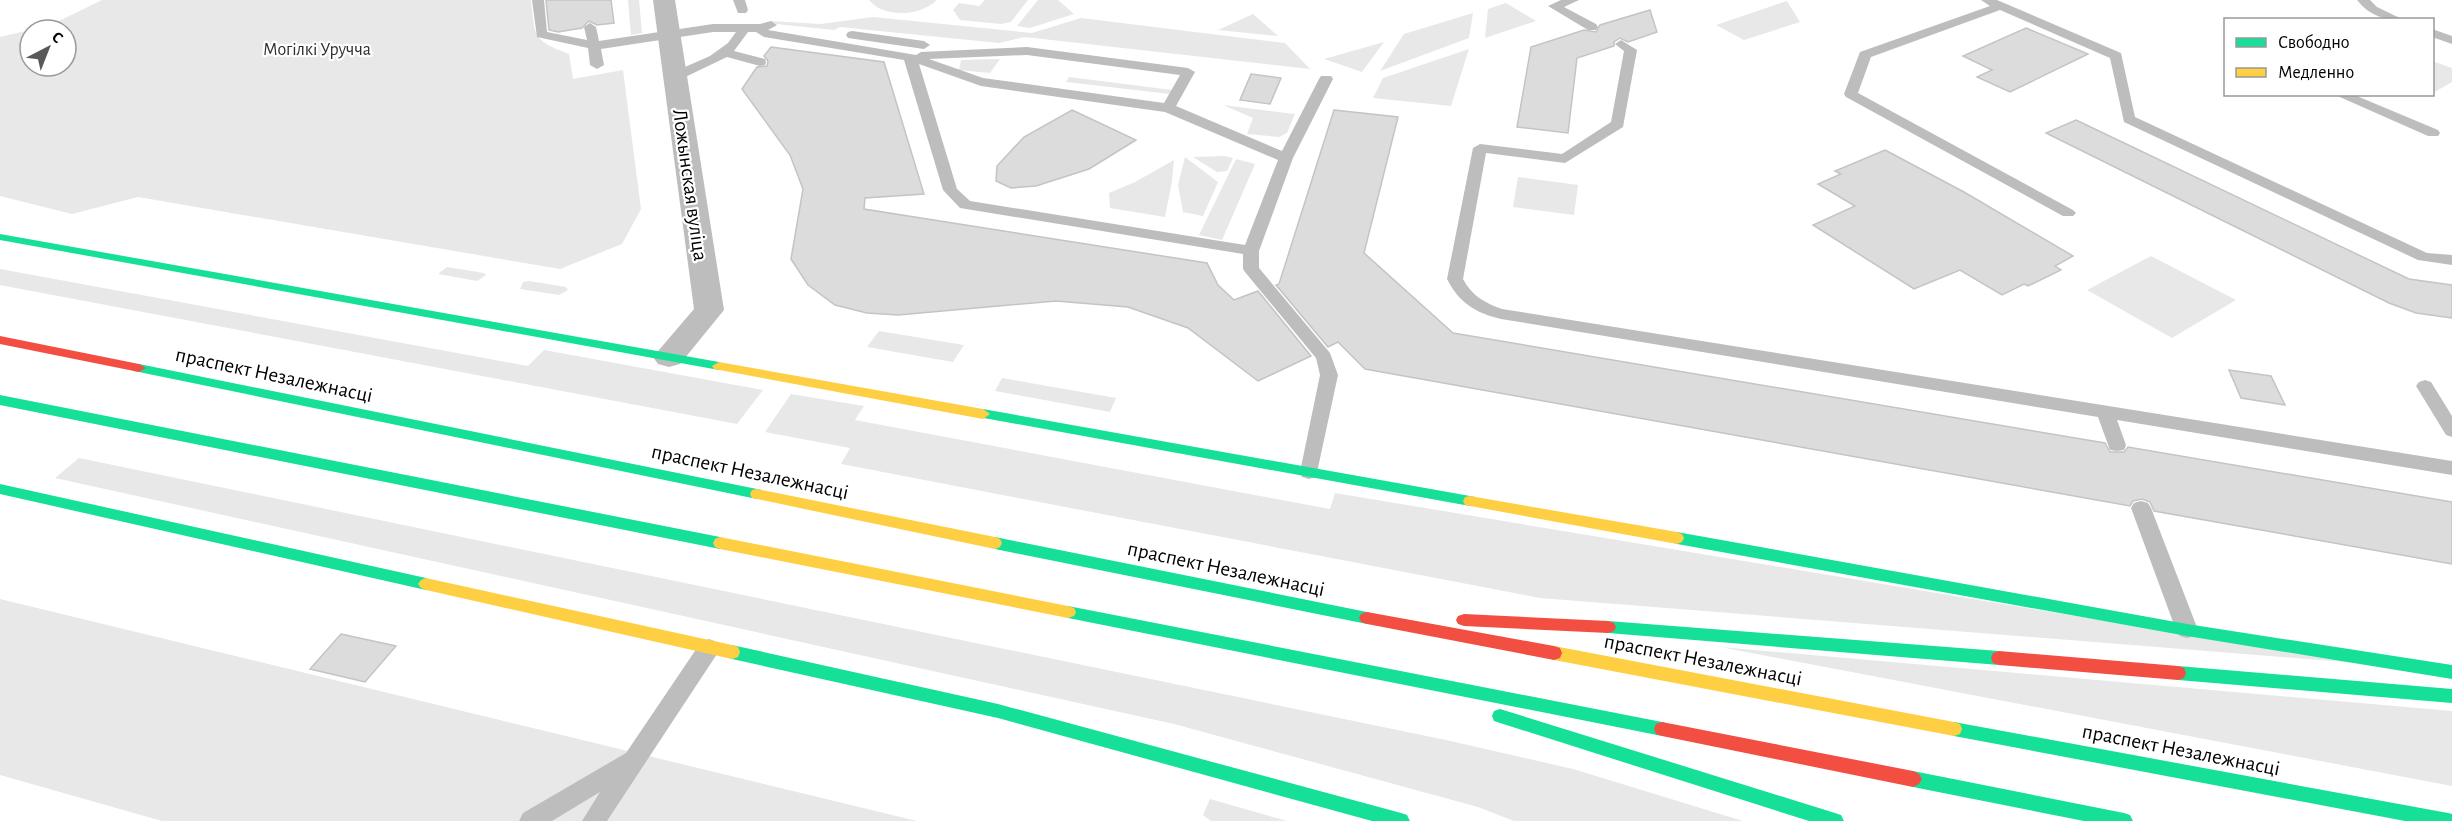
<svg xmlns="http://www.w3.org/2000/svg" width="2452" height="821" font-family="'Alegreya Sans',sans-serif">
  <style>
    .green { fill: #e8e8e8 }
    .building { fill: #dcdcdc; stroke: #c4c4c4; stroke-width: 1.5 }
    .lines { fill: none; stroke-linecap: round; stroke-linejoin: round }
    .lane { fill: #bdbdbd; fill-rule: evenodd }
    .street { fill: #bdbdbd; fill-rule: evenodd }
    .fast { fill: #16e098; fill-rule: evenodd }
    .slow { fill: #ffcf43; fill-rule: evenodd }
    .jam { fill: #f24e42; fill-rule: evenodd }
    .labels { text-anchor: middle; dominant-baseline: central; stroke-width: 4.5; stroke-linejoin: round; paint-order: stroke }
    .far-park-label { font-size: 18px; fill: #2d2d2d; stroke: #fff }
    .street-label { font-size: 21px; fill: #000; stroke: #fff }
  </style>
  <rect width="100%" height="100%" fill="#fff"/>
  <path class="green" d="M102,0H531C535,38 533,40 569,54L573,79L623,70L641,209L622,244L560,269L138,197L72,214L0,196V37L30,30V66H66V30H30L55,23Z
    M628,0H639L642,33L631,35Z
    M869,0H937C924,13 898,17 881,9C877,8 872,3 869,0Z
    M985,0H1028L1011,22L1001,24L960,20L953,10L959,3L979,6Z
    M1038,0H1058L1074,14L1030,28L1017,26Z
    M1787,1L1800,22L1744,40L1716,25Z
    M1506,3L1536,21L1485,38L1488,9Z
    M1473,13L1469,38L1380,71L1404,34Z
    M1253,14L1278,36L1218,30Z
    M873,17L1032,33L1081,18L1285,43L1310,69L1025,37L999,43L840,27L834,30L776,24L769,21L821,24Z
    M1384,42L1362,72L1324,59Z
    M1469,49L1451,106L1373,98L1383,78Z
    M1000,59L990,73L959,70L961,60Z
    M2432,61L2452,68V82L2433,93Z
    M1069,77L1172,90L1170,94L1066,82Z
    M1223,105L1295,114L1287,133L1279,137L1247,134L1253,118Z
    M1224,156L1233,158L1227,171L1217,172L1193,157Z
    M1185,157L1218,182L1203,216L1183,212L1178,185Z
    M1236,159L1255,164L1222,240L1199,235Z
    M1174,160L1172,181L1165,217L1110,208L1109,193L1135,182Z
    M1518,177L1578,185L1574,215L1513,207Z
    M2151,256L2236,300L2172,338L2087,290Z
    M447,267L484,273L486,275L477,281L438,274Z
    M0,269L528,366L544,350L763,390L737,424L0,285Z
    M529,281L566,287L568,290L559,295L520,289L523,282Z
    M879,331L964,345L953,362L867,347Z
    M1002,378L1116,398L1110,412L995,391Z
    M791,394L864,406L855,420L1330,509L1335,493L2358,663L1540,598L841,464L850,448L765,432Z
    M79,458L1446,740L1573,769L1743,821H1514L1478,807L1174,724L55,478Z
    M0,599L917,821H162L0,775Z
    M1720,647L2452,711V786Z
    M1210,799L1287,821H1211L1203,815Z"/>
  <path class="building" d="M611,0L614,23L597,25L589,21L582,28L558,32L549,30L546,0Z
    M1650,10L1657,32L1628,42L1620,38L1614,42V46L1577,58L1568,133L1517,127L1531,47L1584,30L1596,32L1600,25Z
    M2026,28L2088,54L2010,92L1977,77L1992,70L1963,56Z
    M771,47L884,62L924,194L865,198L864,209L1207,263L1218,285L1234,300L1258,291L1311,356L1258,381L1188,328L1128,307L1056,301L898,315L867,313L835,305L808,285L791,259L803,189L790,155L742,89L757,67L767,66L768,61L764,56Z
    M1251,74L1281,78L1270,104L1240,100Z
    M1072,110L1136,140L1089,169L1036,186L1011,188L996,181L997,166L1024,137Z
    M1334,110L1398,117L1364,253L1453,333L2105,443L2110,452H2124L2128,447L2452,502V564L2154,511L2150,502L2142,499L2133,501L2130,506L1365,369L1338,342L1328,347L1276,285L1279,284Z
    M2076,120L2409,279L2452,285V318L2416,313L2389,303L2046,133Z
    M1885,150L1964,192L2073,256L2055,266L2061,270L2028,286L2024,284L2002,295L1960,270L1914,289L1813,225L1855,206L1818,184L1841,174L1835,171Z
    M2229,370L2271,376L2285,405L2241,398Z
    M341,634L396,646L365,682L310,669Z"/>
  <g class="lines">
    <path class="lane" d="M532,0H544L547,32L587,40L584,27L590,23L596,27L599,41L713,24H760L771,21L777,25L768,30L916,55L921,52L1027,47L1188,68L1195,72L1176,106L1282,151L1319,79L1321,76H1331L1333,79L1293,158L1259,251V268L1330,353L1338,375L1316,477L1309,479L1302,477L1300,472L1320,375L1316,358L1245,272L1243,269V254L960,208L943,190L904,60L764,37L756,32H748L734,51L765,59L766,62L765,65L760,66L727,57L679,80H669L667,77L669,74L710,56L728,43L736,32H713L601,49L604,65L597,69L590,65L588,48L537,37ZM1027,55L1180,75L1164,103L983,78L929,59ZM919,64L981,86L1165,112L1278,160L1245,245L970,201L957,189Z
      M733,0H745L748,10L746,13H738Z
      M1561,0H1579L1564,7L1596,24L1598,27L1596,30H1588L1548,6Z
      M1981,0H1997L2121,53L2135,117L2427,253L2452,255V265L2418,260L2124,122L2110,58L2000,10L1871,57L1858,93L2073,210L2076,213L2073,216H2063L1846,97L1844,94L1860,52L1990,6Z
      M2357,0H2370L2377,7L2404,20C2384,20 2370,16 2357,0Z
      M2432,29L2452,36V44L2432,37Z
      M852,31L924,41L930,45L924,49L848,38L846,35L848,32Z
      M1621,40L1637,50L1623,127L1565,163L1486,153L1463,279C1472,296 1485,303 1502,309L2452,461V475L2117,420L2126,445L2124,450L2117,451L2110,450L2098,417L1501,319C1476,313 1459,303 1447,279L1473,148L1480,144L1562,154L1611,122L1624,51L1615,44Z
      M2333,94H2352L2438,130L2440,133L2438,136H2428Z
      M2425,380L2431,382L2452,416V437L2446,435L2416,386L2419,382Z
      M2141,501L2148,503L2151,508L2198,630L2194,636L2187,638L2180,636L2176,630L2131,508L2134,503Z
      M709,639L717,642L720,648L717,654L607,821H582L600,792L552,821H519L523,813L626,753L701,642Z"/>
    <path class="street" d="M653,0H675L724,310L680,364L669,367L658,364L653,357L694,309Z"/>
    <path class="fast" d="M0,234L719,362L726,366L719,370L0,240Z
      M139,364L757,489L762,490L764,494L762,498L757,499L134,371L132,368Z
      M0,395L720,537L725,539L727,543L725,547L720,549L0,405Z
      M983,409L1470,496L1475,497L1477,501L1475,505L1470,506L978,417L976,414L978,411Z
      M0,484L426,578L431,580L434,584L431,588L426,590L0,494Z
      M1677,532L2187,624L2452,665V679L2187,636L1677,544L1672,542L1670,538L1672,534Z
      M995,537L1367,612L1373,614L1375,618L1373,622L1367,624L995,549L990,547L988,543L990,539Z
      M1068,606L1662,722L1668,724L1670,729L1668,734L1662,736L1068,618L1062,616L1060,612L1062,608Z
      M1608,621L1999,651L2005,653L2007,658L2005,663L1999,665L1608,633L1602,631L1600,627L1602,623Z
      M732,645L998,704L1401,813L1407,815L1410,821H1372L998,718L732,659L726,657L724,652L726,647Z
      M2178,666L2452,689V703L2178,680L2172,678L2170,673L2172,668Z
      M1500,709L1835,813L1841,815L1844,821H1809L1500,723L1494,721L1492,716L1494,711Z
      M1954,722L2448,813L2452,814V821H2405L1954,736L1948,734L1946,729L1948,724Z
      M1913,771L2124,813L2130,815L2133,821H2084L1913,787L1907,784L1904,779L1907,774Z"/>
    <path class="slow" d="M719,362L983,409L990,414L983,419L714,369L712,366Z
      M757,489L995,537L1000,539L1002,543L1000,547L995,549L752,498L750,494L752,490Z
      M1470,496L1677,532L1682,534L1684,538L1682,542L1677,544L1470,506L1465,505L1463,501L1465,497Z
      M720,537L1068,606L1074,608L1076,612L1074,616L1068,618L720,549L715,547L713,543L715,539Z
      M426,578L732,645L738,647L740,652L738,657L732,659L426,590L421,588L418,584L421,580Z
      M1554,646L1954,722L1960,724L1962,729L1960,734L1954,736L1554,660L1548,658L1546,653L1548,648Z"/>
    <path class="jam" d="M0,336L139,364L146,368L139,372L0,344Z
      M1367,612L1554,646L1560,648L1562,653L1560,658L1554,660L1367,624L1361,622L1359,618L1361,614Z
      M1464,614L1608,621L1614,623L1616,627L1614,631L1608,633L1464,626L1458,624L1456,620L1458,616Z
      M1999,651L2178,666L2184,668L2186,673L2184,678L2178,680L1999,665L1993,663L1991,658L1993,653Z
      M1662,722L1913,771L1919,774L1922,779L1919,784L1913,787L1662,736L1656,734L1654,729L1656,724Z"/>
  </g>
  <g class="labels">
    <g class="far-park-label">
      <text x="317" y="50">Могілкі Уручча</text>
    </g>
    <g class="street-label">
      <text transform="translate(690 185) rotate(82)">Ложынская вуліца</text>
      <text transform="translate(274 375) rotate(12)">праспект Незалежнасці</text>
      <text transform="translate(750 472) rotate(12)">праспект Незалежнасці</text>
      <text transform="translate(1226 569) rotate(12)">праспект Незалежнасці</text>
      <text transform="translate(1703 660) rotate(11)">праспект Незалежнасці</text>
      <text transform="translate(2181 750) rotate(11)">праспект Незалежнасці</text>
    </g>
  </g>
  <rect x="2224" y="18" width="210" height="78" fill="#ffffff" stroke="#999999" stroke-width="1.5"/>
  <rect x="2236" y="38" width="30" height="9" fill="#16e098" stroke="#999999" stroke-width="1.5"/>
  <text x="2278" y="48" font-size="18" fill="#000000">Свободно</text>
  <rect x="2236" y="68" width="30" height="9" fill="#ffcf43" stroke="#999999" stroke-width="1.5"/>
  <text x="2278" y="78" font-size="18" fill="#000000">Медленно</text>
  <g transform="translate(48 48) rotate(42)"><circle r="28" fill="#ffffff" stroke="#999999" stroke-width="1.5"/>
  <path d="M0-4.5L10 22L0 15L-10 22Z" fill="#595959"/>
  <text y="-9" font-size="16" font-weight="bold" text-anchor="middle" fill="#000000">С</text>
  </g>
</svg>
